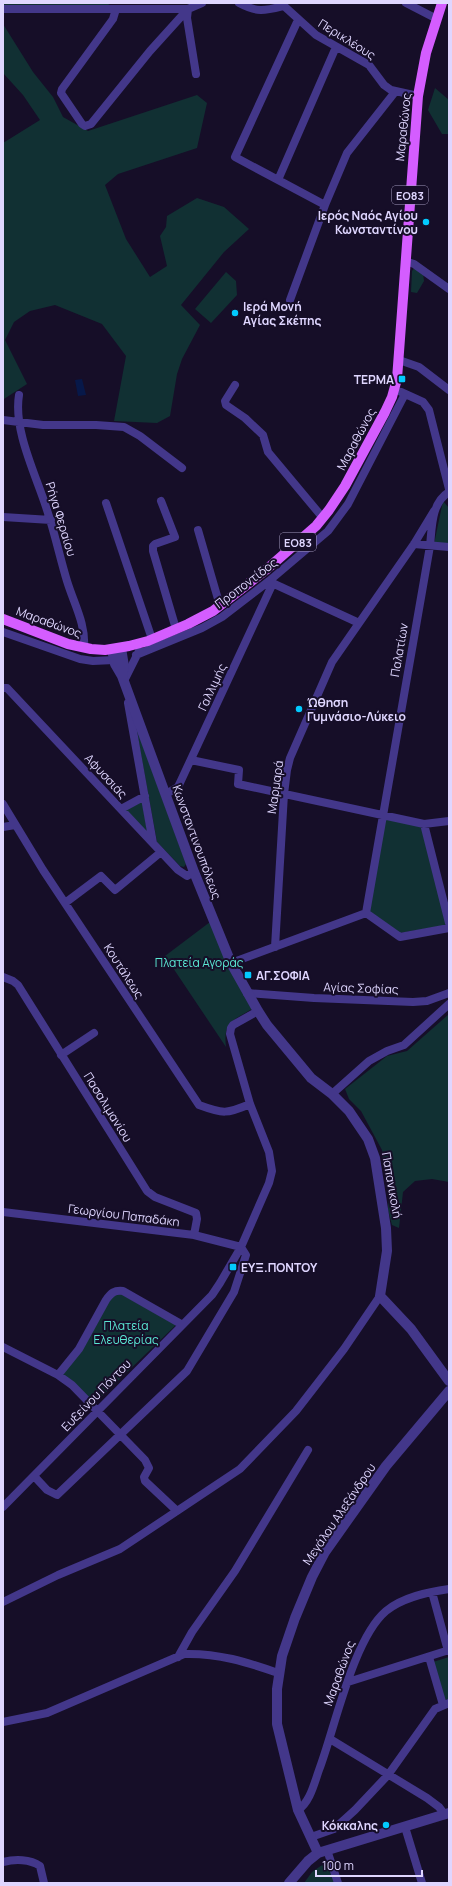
<svg xmlns="http://www.w3.org/2000/svg" width="452" height="1886" font-family="Manrope,sans-serif">
  <style>
    .green { fill: #113033 }
    .water { fill: #071849 }
    .lines { fill: none; stroke-linecap: round; stroke-linejoin: round }
    .minor { stroke: #43378a; stroke-width: 8 }
    .tertiary { stroke: #43378a; stroke-width: 10 }
    .primary { stroke: #d45dff; stroke-width: 10 }
    .poi-dot { fill: #02caff; stroke: #160e28; stroke-width: 1.5 }
    .labels { text-anchor: middle; dominant-baseline: central; stroke-width: 4; stroke-linejoin: round; paint-order: stroke }
    .shield { fill: #160e28; stroke: #a39abe; stroke-width: 1 }
    .shield-label { font-size: 11px; font-weight: bold; fill: #dfd6ff }
    .street-label { font-size: 12px; fill: #dfd6ff; stroke: #160e28 }
    .poi-label { font-size: 12px; font-weight: bold; fill: #dfd6ff; stroke: #160e28; text-anchor: start }
    .park-label { font-size: 12px; fill: #5ae7d3; stroke: #160e28 }
  </style>
  <rect width="100%" height="100%" fill="#160e28"/>
  <path class="green" d="M3,3H108L111,9L3,7Z
    M3,24L33,72L53,97L63,117L88,131L197,95L207,103L197,148L118,174L105,185L126,239L150,277L167,266L160,236L166,227L167,216L197,198L224,207L249,229L224,252L181,305L200,325L182,359L177,374L170,416L157,423L114,421L126,356L102,324L55,305L30,311L14,322L5,340L27,384L4,399L3,396V143L40,120L23,95L3,73Z
    M435,88L449,100V134H442L428,110Z
    M415,267L423,273L424,281L417,293L411,292L412,271Z
    M226,272L236,281L237,295L211,323L195,309Z
    M443,501L449,508V545L434,544Z
    M136,727L186,864L184,867L180,866L157,842Z
    M142,801L148,836L124,809Z
    M385,819L421,826L447,925L400,933L369,911Z
    M210,922L227,963L252,1009C232,1021 223,1022 226,1047L165,956Z
    M449,1014V1182L432,1179L415,1181L403,1192L399,1228L392,1225L388,1210L390,1179L383,1165L382,1150L361,1111L349,1099L345,1089L387,1056L407,1051Z
    M121,1294L176,1325L95,1403L61,1374L113,1296Z
    M449,1657V1699L445,1700L433,1662Z
    M322,1865L332,1873L335,1883H304L312,1872Z"/>
  <path class="water" d="M82,379L86,395L78,396L75,380Z"/>
  <g class="lines">
    <path class="minor" d="M239,3C258,13 264,11 284,6L316,35L369,65L384,85L391,90L418,96
      M406,3L437,19
      M3,9H188L202,3
      M116,9L113,19L62,89L61,93L82,124L85,126L91,124L150,51L188,9
      M188,9L187,18L196,74
      M298,20L235,157L325,205
      M278,180L336,47
      M405,261L414,264L449,289
      M290,300L325,205L347,153L395,92
      M399,360L419,367L449,390
      M235,385L225,401L226,405L245,418L263,435L268,452L323,518
      M401,392L423,402L429,410L449,489
      M19,395C13,431 37,477 47,510C55,534 60,558 67,581C74,604 86,624 84,648
      M3,420L43,425H96L124,427L140,436L182,468
      M161,501L175,537L155,544L153,546V551L176,629
      M106,503L152,639
      M3,517L51,520
      M198,530L220,606
      M414,544L449,547
      M270,582L359,623
      M3,632L80,659L93,661L114,660
      M136,655L202,628L222,617L269,581L328,531L348,504L405,394
      M124,681L139,651
      M3,688H7L178,870L187,876L194,872
      M128,703L153,843
      M191,760L239,770L238,784L424,824L449,821
      M166,794L178,787L273,583
      M3,804L43,870L199,1105C223,1114 227,1114 250,1104
      M121,809L145,796
      M424,824L449,923
      M3,827L15,825
      M65,903L101,876L115,890L161,852
      M366,913L430,546C432,527 431,503 449,492
      M366,913L400,937L449,928
      M275,947L284,794L287,770L290,758L332,662L414,544L434,511
      M231,963L366,913
      M3,977L13,981L18,985L147,1191L155,1197L196,1213L197,1219L194,1235
      M247,993L314,998L413,1002L427,1001L449,993
      M61,1055L94,1033
      M332,1094L369,1061L387,1051L404,1045L449,1004
      M3,1212L194,1235L241,1247L246,1255L234,1292L187,1371L57,1495L47,1490L34,1476
      M3,1347L58,1375L72,1385L145,1460L149,1468L144,1477L145,1481L177,1511
      M58,1375L79,1349L106,1300C111,1293 114,1290 123,1291L181,1324
      M3,1507L212,1295L220,1283L241,1247L269,1183L272,1171L269,1152L250,1104L230,1034L231,1028L233,1025L258,1011
      M432,1592L448,1651
      M3,1602L58,1575L120,1549L240,1469L296,1411L344,1349L380,1296
      M178,1657L192,1632L235,1571L308,1450
      M429,1657L443,1705
      M348,1682L449,1650
      M3,1722L47,1713L184,1654C218,1653 247,1662 278,1673
      M330,1739L427,1798L439,1807L445,1815
      M298,1810C310,1802 314,1784 319,1770C335,1728 353,1639 386,1611C403,1597 428,1592 449,1589
      M405,1827L422,1883
      M311,1837L334,1829L355,1810L388,1775L435,1709L449,1703
      M327,1850L338,1883
      M3,1862C15,1859 30,1859 40,1866L44,1883"/>
    <path class="tertiary" d="M121,648L124,666L122,676
      M112,650L115,664L122,676L194,872L231,963L258,1011L267,1025L311,1078L332,1094L349,1111L368,1139L375,1158L386,1228L387,1251L380,1296L411,1329L449,1381
      M318,1853L298,1810L277,1724V1689L282,1656L295,1618L312,1577L325,1552L386,1466L449,1391
      M289,1883L308,1861L318,1853L449,1813"/>
    <path class="primary" d="M3,619L68,644L91,649L105,650L129,646L148,641L188,624L213,611L267,569L316,526L329,510L345,486L385,412L392,397L397,379L418,96L426,53L442,3"/>
  </g>
  <g class="poi-dot">
    <circle cx="426" cy="222" r="4"/>
    <circle cx="235" cy="313" r="4"/>
    <rect x="398" y="375" width="8" height="8" rx="2"/>
    <circle cx="299" cy="709" r="4"/>
    <rect x="244" y="971" width="8" height="8" rx="2"/>
    <rect x="229" y="1263" width="8" height="8" rx="2"/>
    <circle cx="386" cy="1825" r="4"/>
  </g>
  <g class="labels">
    <g class="shield">
      <rect x="392" y="186" width="36" height="18" rx="3"/>
      <rect x="280" y="533" width="36" height="18" rx="3"/>
    </g>
    <g class="shield-label">
      <text x="410" y="195">ΕΟ83</text>
      <text x="298" y="542">ΕΟ83</text>
    </g>
    <g class="street-label">
      <text transform="translate(347 39) rotate(32)">Περικλέους</text>
      <text transform="translate(403 127) rotate(-84)">Μαραθώνος</text>
      <text transform="translate(356 439) rotate(-62)">Μαραθώνος</text>
      <text transform="translate(61 519) rotate(73)">Ρήγα Φεραίου</text>
      <text transform="translate(246 583) rotate(-37)">Προποντίδος</text>
      <text transform="translate(49 622) rotate(20)">Μαραθώνος</text>
      <text transform="translate(399 650) rotate(-80)">Παλατίων</text>
      <text transform="translate(212 687) rotate(-65)">Γαλλιμής</text>
      <text transform="translate(106 776) rotate(47)">Αφυσσιάς</text>
      <text transform="translate(275 787) rotate(-82)">Μαρμαρά</text>
      <text transform="translate(197 842) rotate(70)">Κωνσταντινουπόλεως</text>
      <text transform="translate(124 971) rotate(57)">Κουτάλεως</text>
      <text transform="translate(361 988) rotate(2)">Αγίας Σοφίας</text>
      <text transform="translate(108 1107) rotate(58)">Πασαλιμανίου</text>
      <text transform="translate(392 1185) rotate(80)">Παπανικολή</text>
      <text transform="translate(124 1215) rotate(7)">Γεωργίου Παπαδάκη</text>
      <text transform="translate(96 1395) rotate(-46)">Ευξείνου Πόντου</text>
      <text transform="translate(339 1514) rotate(-56)">Μεγάλου Αλεξάνδρου</text>
      <text transform="translate(339 1673) rotate(-70)">Μαραθώνος</text>
    </g>
    <g class="poi-label">
      <text x="418" y="215" text-anchor="end">Ιερός Ναός Αγίου<tspan x="418" dy="14">Κωνσταντίνου</tspan></text>
      <text x="243" y="306">Ιερά Μονή<tspan x="243" dy="14">Αγίας Σκέπης</tspan></text>
      <text x="394" y="379" text-anchor="end">ΤΕΡΜΑ</text>
      <text x="307" y="702">Ώθηση<tspan x="307" dy="14">Γυμνάσιο-Λύκειο</tspan></text>
      <text x="256" y="975">ΑΓ.ΣΟΦΙΑ</text>
      <text x="241" y="1267">ΕΥΞ.ΠΟΝΤΟΥ</text>
      <text x="378" y="1825" text-anchor="end">Κόκκαλης</text>
    </g>
    <g class="park-label">
      <text x="199" y="962">Πλατεία Αγοράς</text>
      <text x="126" y="1325">Πλατεία<tspan x="126" dy="14">Ελευθερίας</tspan></text>
    </g>
  </g>
  <rect width="452" height="1886" fill="none" stroke="#dfd6ff" stroke-width="8"/>
  <path d="M316 1870v6h106v-6" fill="none" stroke="#dfd6ff" stroke-width="2"/>
  <text x="322" y="1870" font-size="12" fill="#dfd6ff" stroke="#160e28" stroke-width="3" paint-order="stroke">100 m</text>
</svg>
